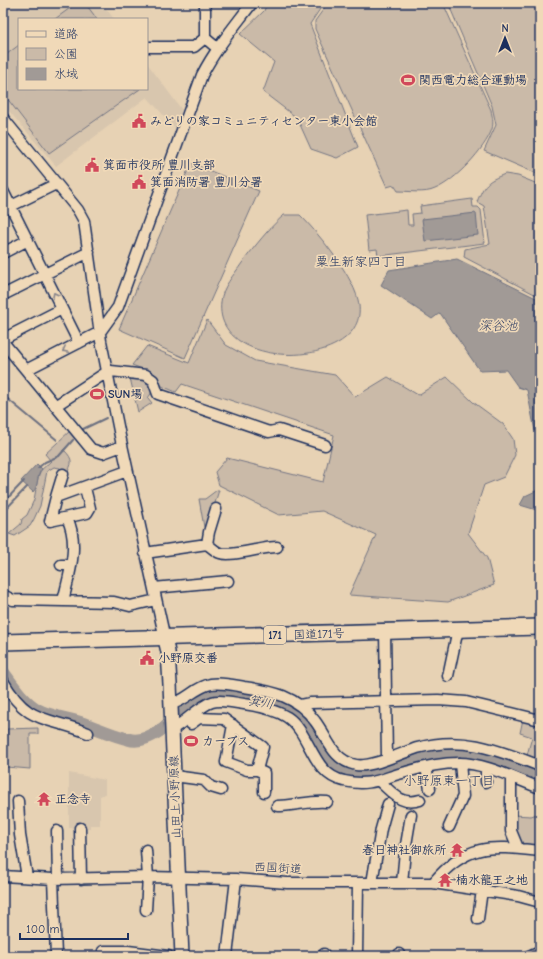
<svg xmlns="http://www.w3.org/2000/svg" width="543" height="959" font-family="'Comic Neue','Klee One',sans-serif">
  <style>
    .built { fill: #d8c6ae }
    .green { fill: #cabaa8; stroke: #727483 }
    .water { fill: #a19a96; stroke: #6b6f80 }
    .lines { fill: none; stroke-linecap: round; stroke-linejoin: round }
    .stream { stroke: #6b6f80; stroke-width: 2 }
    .river { stroke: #a19a96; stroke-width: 13 }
    .minor-casing { stroke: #1b2f5e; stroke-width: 13 }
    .major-casing { stroke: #1b2f5e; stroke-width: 16 }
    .highway-casing { stroke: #1b2f5e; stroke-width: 18 }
    .minor { stroke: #f0d9b8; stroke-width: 10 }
    .major { stroke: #f0d9b8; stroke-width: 13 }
    .highway { stroke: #f0d9b8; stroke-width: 15 }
    .oneway { stroke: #86848b }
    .labels { text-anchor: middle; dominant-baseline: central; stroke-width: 3.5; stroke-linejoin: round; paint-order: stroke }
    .shield { fill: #f0d9b8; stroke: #5b6279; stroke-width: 1 }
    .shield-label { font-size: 11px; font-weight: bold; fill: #1b2f5e }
    .poi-label { font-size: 12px; font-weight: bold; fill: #1b2f5e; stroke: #f0d9b8; text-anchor: start }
    .street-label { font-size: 12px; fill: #1b2f5e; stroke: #f0d9b8 }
    .neighbourhood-label { font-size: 13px; fill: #1b2f5e; stroke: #f0d9b8 }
    .water-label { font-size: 13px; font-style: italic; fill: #364469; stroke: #f0d9b8 }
  </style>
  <rect width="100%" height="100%" fill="#e7d2b4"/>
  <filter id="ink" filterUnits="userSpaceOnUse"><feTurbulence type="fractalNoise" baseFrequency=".025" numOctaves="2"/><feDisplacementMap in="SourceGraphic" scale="8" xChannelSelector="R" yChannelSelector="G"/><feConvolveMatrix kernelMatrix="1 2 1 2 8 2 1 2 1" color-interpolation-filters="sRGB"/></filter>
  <g filter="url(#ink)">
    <path class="built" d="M3,3H102L114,19H19V89H147V63L182,110L176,129L147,97L56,166L3,104Z
      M69,773L105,780V794L100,796V825H90V828H69Z"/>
    <path class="green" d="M77,3L88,7L97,19H55Z
      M267,3H324L310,24L358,147L337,158L311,149L297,118L263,92L274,62L240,34L264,11Z
      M328,3H443L491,110C492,117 494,122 492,129C485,149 455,181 435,189C425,194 409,191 398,191L394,185L387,187L315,29V21Z
      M448,3H540V175L484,151L496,125L492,106Z
      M19,45V89H140L49,153L3,93V57Z
      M191,163L259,191L185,358L119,329Z
      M505,174L518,176L540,185V297L464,257L465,249L490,244L484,206L477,202C484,184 487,181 505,174Z
      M472,199L473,207H478L481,210L485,243L378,256L377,249L369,250L365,215L407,210L408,225H413L412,214L421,213L420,206Z
      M284,215H300C319,234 356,279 359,305C367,370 213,373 221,302C222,287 234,275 242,263C255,246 268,229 284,215Z
      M207,320L226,345L255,361L335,375L355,397L388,377L418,395L447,377L473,402L503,424L513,439L515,455L504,477L484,485L468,533L487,558L494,585L448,602L349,595L376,535L322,511L279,515L219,485L215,472L227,458L323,482L334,435L182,384L176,392L162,386L153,373L132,365L147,346L189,363Z
      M130,378L144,380L152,392L148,398L152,403L138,412Z
      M71,430L76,437L62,451H65C73,459 73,464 66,474L59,472L60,468L54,467L47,471L40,506L34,519L30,526L15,536L9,534L21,524L22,519L27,515L34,500L39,472L51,461L45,454Z
      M217,490H219L208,526L204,527L199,499H205Z
      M523,719L540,724V760L527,755L532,737L520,733Z
      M38,728V734H30V769L6,767L7,729Z
      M540,813V847H524L513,828L514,815L531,816Z"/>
    <path class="water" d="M476,213L478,235L425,241L422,219Z
      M457,259L540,300V433L535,431L527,390L518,387L506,370L480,371L440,313L432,319L381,285L389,270Z
      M37,464L42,469C36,476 39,486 33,492L21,481Z
      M540,489V511L520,505L525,496Z"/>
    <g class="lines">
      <path class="stream" d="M3,395L57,440
        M81,430L106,418
        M38,468L45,462L59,456L73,440
        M3,503L24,481
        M3,512L27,487"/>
      <path class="river" d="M3,672C13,685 23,702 38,710C51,717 71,719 85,724C99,729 114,736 128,739C134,741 141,740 146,738C175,727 195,692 229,696C250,699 277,699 293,713C315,732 321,769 353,775C381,781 409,759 436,756C473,752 505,765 540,776"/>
      <defs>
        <path id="minor" d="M205,38V3
          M147,47H194L205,38L217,48
          M3,118L78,210L84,221L101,341L120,436L165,639
          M3,191L79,343
          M3,210L56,184
          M3,253L28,240
          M3,295L89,252
          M3,339L62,309
          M3,342L91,449L103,453L122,446
          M26,370L100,332L118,307L202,75C216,48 234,27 252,3
          M55,406L107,372L111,371L146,375L153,380L158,394L269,432L279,430L325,445
          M85,488L90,508L87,513L50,521L56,497L127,471
          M56,497L63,474
          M216,509L209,532L207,544C211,547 216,552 220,553C233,557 261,547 277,547
          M145,553L207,544
          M61,565H71
          M154,588L228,581
          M3,595L13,600L114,602L130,606L156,600
          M63,601C69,575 80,544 67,518
          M385,631L387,758
          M448,676L458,629
          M3,681C28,725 46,716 88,733
          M171,704C186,701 195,687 211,684C222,682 233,685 244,687C272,691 297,696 315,721C328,738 332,760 356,765C371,768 402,753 417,748C463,735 498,750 540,766
          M300,705L310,703L438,700L466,702L540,720
          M191,724L199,718L224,719L263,747L257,770
          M233,725L226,762L247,770H257L264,773V792
          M172,729C185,723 199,706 212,702C221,699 235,703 244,704C259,706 274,709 287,717C311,733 312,775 344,781C371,787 382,778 406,772C423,767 442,763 459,763C486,763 515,779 540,788
          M426,767L430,789
          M174,776L204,780L211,787L221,790
          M511,777V831L518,848
          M379,781C393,793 401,806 420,800
          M486,782V768
          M18,801L20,835L27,877
          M277,806C294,806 312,800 327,802
          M449,827L463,796L460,763
          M80,828L81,879
          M57,831L58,879
          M3,876L53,879L148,877L236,879L287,883H433C467,842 492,846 540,851
          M53,879L56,956
          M372,883L381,829L388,804
          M402,883L405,851L411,815
          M433,883L518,896L540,902
          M146,910L148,877L146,850
          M478,919L482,890
          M104,956L103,951H128L168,956
          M227,956L236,879
          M324,956V954
          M357,956L358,883
          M399,956V954
          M529,956L540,951"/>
        <path id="major" d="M165,639L168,652L170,684L182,956"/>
        <path id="highway" d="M3,642L540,627"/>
      </defs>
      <use href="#minor" class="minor-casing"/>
      <use href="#major" class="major-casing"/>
      <use href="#highway" class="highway-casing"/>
      <use href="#minor" class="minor"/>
      <use href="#major" class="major"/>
      <use href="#highway" class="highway"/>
    </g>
    <defs><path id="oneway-chevron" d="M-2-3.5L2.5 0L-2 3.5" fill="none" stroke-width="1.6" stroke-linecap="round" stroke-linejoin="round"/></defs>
    <g class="oneway">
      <use href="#oneway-chevron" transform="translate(55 295) rotate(-117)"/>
      <use href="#oneway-chevron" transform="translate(65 350) rotate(153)"/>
    </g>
  </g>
  <defs>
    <symbol id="stadium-bare" viewBox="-9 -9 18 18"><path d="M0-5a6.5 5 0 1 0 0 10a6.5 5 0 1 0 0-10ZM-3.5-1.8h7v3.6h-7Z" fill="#d1495b" stroke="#f0d9b8" stroke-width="2.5" paint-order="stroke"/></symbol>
    <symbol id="civic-bare" viewBox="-9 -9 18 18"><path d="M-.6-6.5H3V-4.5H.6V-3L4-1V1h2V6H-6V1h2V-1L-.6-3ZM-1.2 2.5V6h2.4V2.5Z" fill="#d1495b" stroke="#f0d9b8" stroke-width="2.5" paint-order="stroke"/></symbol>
    <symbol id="temple-bare" viewBox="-9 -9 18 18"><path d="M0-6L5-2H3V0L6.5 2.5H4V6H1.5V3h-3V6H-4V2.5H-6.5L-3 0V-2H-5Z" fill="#d1495b" stroke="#f0d9b8" stroke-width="2.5" paint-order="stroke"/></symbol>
  </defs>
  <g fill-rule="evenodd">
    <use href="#stadium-bare" x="398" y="70" width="20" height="20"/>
    <use href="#civic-bare" x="129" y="111" width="20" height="20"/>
    <use href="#civic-bare" x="82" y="155" width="20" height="20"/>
    <use href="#civic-bare" x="129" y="172" width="20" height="20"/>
    <use href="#stadium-bare" x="87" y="384" width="20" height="20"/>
    <use href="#civic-bare" x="137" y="648" width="20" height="20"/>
    <use href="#stadium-bare" x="181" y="731" width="20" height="20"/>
    <use href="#temple-bare" x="34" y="789" width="20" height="20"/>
    <use href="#temple-bare" x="447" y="840" width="20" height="20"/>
    <use href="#temple-bare" x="435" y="870" width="20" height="20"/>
  </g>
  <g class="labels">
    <rect class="shield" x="264" y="626" width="22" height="18" rx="3"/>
    <g class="shield-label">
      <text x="275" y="635">171</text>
    </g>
    <g class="poi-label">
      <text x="419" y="80">関西電力総合運動場</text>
      <text x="150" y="121">みどりの家コミュニティセンター東小会館</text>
      <text x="103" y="165">箕面市役所 豊川支部</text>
      <text x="150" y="182">箕面消防署 豊川分署</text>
      <text x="108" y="394">SUN場</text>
      <text x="158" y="658">小野原交番</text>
      <text x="202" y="741">カーブス</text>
      <text x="55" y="799">正念寺</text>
      <text x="446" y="850" text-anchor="end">春日神社御旅所</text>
      <text x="456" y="880">楠水龍王之地</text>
    </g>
    <g class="street-label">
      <text transform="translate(319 634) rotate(-2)">国道171号</text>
      <text transform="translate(175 797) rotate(-92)">山田上小野原線</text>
      <text transform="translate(278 868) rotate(3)">西国街道</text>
    </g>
    <g class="neighbourhood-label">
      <text x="361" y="261">粟生新家四丁目</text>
      <text x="449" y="780">小野原東一丁目</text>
    </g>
    <g class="water-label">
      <text x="498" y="325">深谷池</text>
      <text transform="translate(261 702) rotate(11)">箕川</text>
    </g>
  </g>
  <rect width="543" height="959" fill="none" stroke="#f0d9b8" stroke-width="16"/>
  <rect x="8" y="8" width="527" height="943" fill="none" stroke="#1b2f5e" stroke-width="1.5" filter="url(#ink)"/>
  <rect x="18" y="18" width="130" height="72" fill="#f0d9b8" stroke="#9b9594"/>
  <rect x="26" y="31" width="20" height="6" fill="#f0d9b8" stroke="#9b9594"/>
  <text x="54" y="38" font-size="12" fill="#1b2f5e">道路</text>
  <rect x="26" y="48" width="20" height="12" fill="#cabaa8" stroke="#9b9594"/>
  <text x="54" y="58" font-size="12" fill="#1b2f5e">公園</text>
  <rect x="26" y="68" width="20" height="12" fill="#a19a96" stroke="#9b9594"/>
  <text x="54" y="78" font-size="12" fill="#1b2f5e">水域</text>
  <g transform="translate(505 38)" stroke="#f0d9b8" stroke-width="3" paint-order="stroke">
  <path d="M0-3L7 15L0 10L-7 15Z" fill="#1b2f5e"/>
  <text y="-6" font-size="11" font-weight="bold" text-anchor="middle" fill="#1b2f5e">N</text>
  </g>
  <path d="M20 933v6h108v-6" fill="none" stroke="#1b2f5e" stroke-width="2"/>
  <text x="26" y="933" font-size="12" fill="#1b2f5e" stroke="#f0d9b8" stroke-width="3" paint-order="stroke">100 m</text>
</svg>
